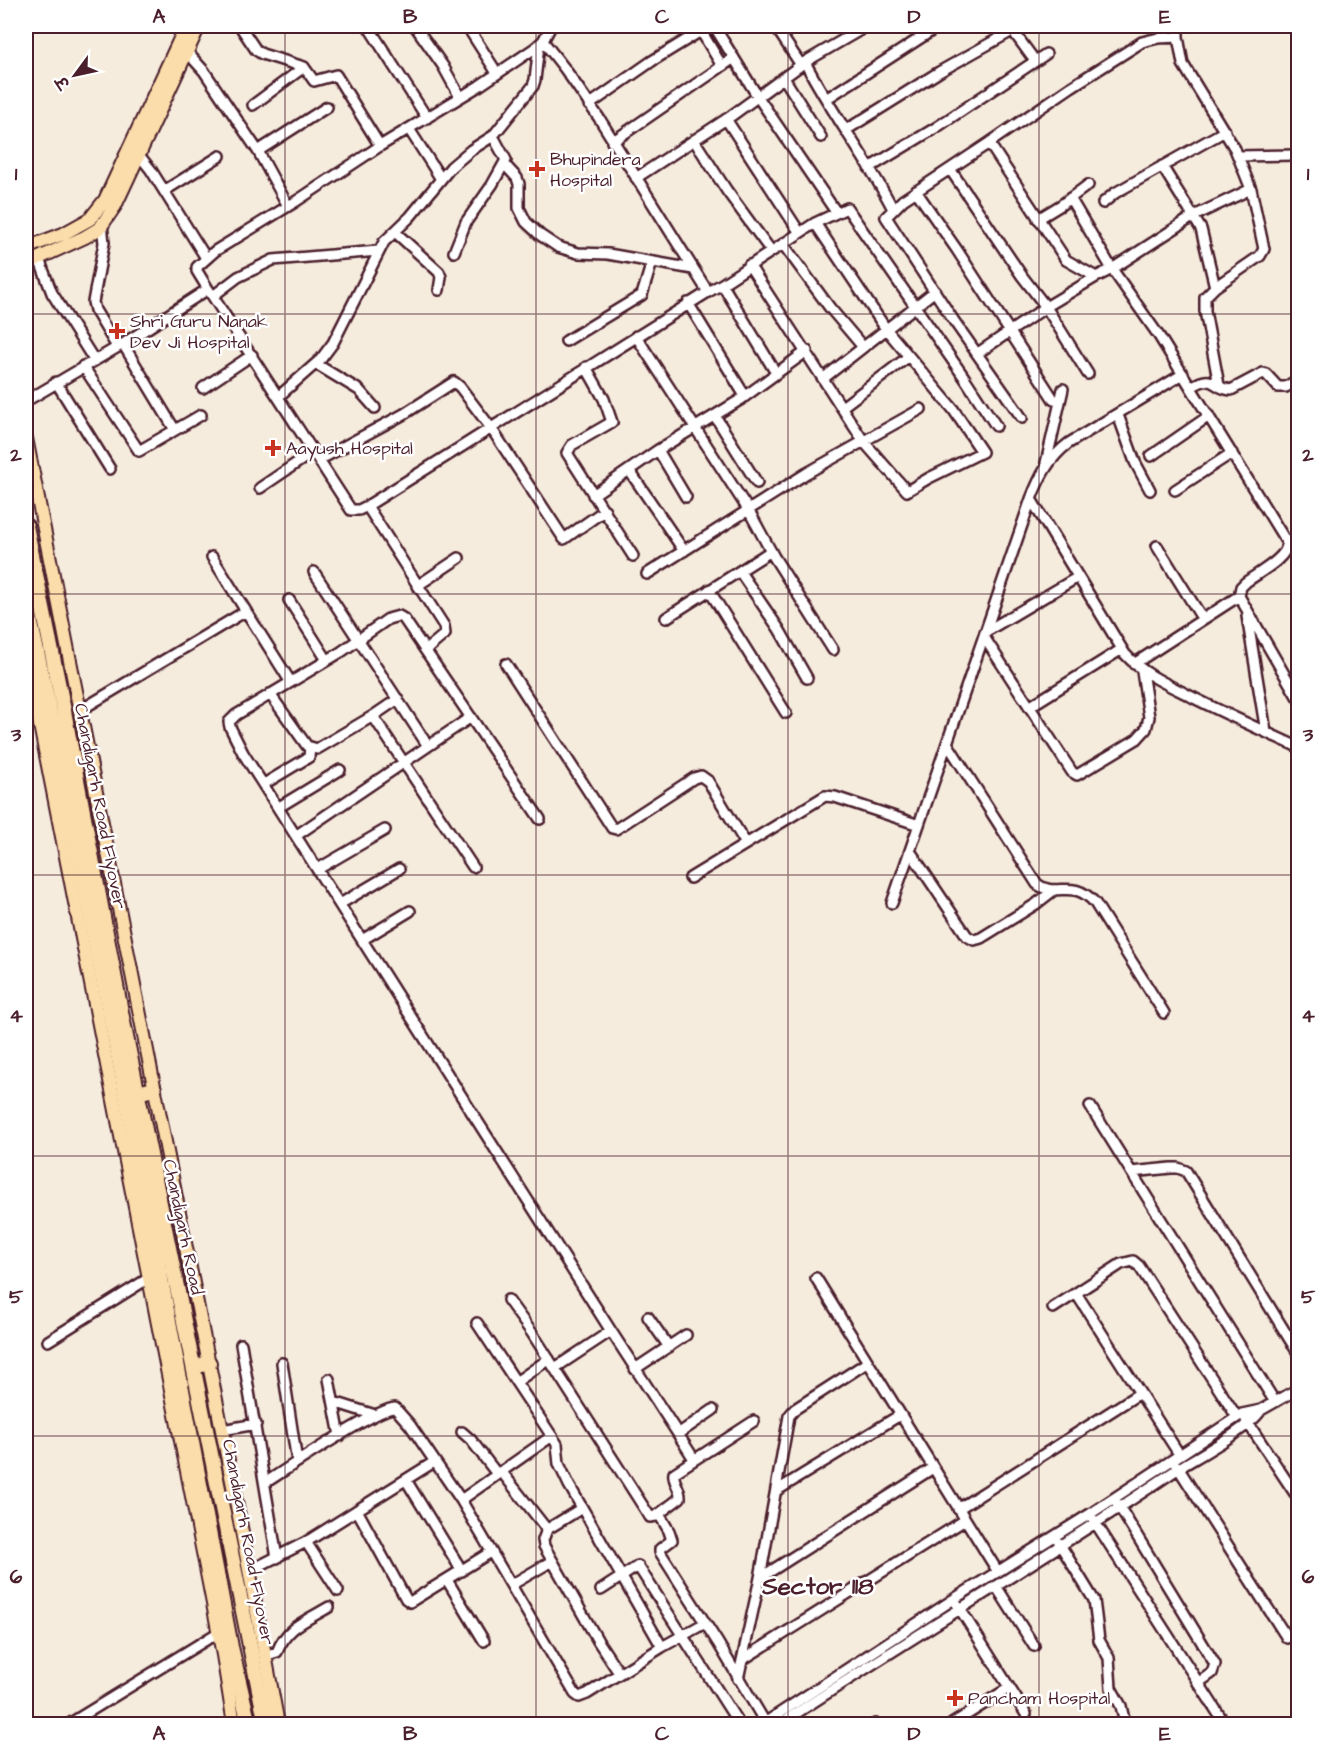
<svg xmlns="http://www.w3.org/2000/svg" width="1324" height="1750" font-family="'Architects Daughter','Playpen Sans Deva',sans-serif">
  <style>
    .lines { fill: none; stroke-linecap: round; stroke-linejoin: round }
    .minor-casing { stroke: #4a1f2b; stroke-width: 14 }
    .major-casing { stroke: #4a1f2b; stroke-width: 16 }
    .highway-casing { stroke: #4a1f2b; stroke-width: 18 }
    .minor { stroke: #fff; stroke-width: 9 }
    .major { stroke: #fbddab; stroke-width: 12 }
    .highway { stroke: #fbddab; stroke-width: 14 }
    .grid { fill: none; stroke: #4a1f2b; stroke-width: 1.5; stroke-opacity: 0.55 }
    .poi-dot { fill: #c8321e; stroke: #fff; stroke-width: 2 }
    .labels { text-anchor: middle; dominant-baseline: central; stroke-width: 5; stroke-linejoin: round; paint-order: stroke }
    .poi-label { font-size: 18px; fill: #4a1f2b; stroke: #fff; text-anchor: start }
    .street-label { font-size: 18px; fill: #4a1f2b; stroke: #fff }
    .district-label { font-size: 24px; font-weight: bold; fill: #4a1f2b; stroke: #fff }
    .neatline { fill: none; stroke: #4a1f2b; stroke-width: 2 }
    .grid-label { font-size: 20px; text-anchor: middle; font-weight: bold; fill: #4a1f2b }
  </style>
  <rect width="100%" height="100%" fill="#f6ecde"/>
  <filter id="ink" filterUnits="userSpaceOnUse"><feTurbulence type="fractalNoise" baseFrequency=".0167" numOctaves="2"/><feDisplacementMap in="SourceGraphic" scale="12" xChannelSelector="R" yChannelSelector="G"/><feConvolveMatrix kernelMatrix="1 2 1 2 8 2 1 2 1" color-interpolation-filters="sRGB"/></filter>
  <g filter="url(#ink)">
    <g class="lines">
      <defs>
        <path id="minor" d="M240,26L256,50L262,54L304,67L314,81L336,75L380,146
          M368,26L427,118
          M415,26L443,66L460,97
          M467,26L497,73
          M698,26L722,66
          M714,26L758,97L836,212
          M775,26L801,65
          M1178,26V37L1183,64L1235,149L1251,189L1264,249L1260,256L1215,287L1205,297V311L1219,385
          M1010,27L1035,61
          M543,41L565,69L599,118L708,292L367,506L359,510H351L208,289L197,271V267L215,251L295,202L380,146L479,86L535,48L543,41L551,26
          M187,52L204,71L258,151L288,206
          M805,62C831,113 867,158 893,209
          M784,78L821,137
          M826,99L939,26
          M253,105L304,67
          M589,105L652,61L709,26
          M726,119L800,233
          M409,129L441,179
          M846,130L939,72L1012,31
          M694,140L727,191L771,251
          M612,142L734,58
          M989,143L1071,87L1142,42L1158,38L1178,37
          M258,151L327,107
          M139,155L151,170L206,258
          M1238,156L1298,155
          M505,165L517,178L519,184V208L526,222L540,235L558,247L578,253L608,254L693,269
          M1162,166L1201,229L1215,287
          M869,168L937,127L1046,54
          M950,169L1022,276L1046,307L1088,374
          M636,178L731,116L805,62L867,26
          M1251,189L1194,216L1112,269L1159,336L1287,543C1288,558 1258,573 1246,582L1241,587L1239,596L1298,698
          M164,191L220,156
          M916,191L957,250L1054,400
          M1070,198L1112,269L1096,277
          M1103,203L1115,193L1225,131
          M1038,219L1061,205L1088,185
          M102,224L104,243L93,302L95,310L117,347
          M395,232L439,272L441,277L439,290
          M783,244L830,308L863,347
          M454,252L466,222L492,185L506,160L493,136
          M39,259L52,293L94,360
          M749,265L864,442L907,491L929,478L982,452L953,409L886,329L815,223
          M722,284L815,223L847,208L964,377L996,426
          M708,292L722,284L776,373
          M213,296L238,277L273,260L378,251
          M688,303L745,396
          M636,336L749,511L774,557L833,650
          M566,341L642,295L652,262
          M123,344L175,430
          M978,353L1049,305L1096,277L1066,260L989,143L903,200L886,217L954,321L1022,418
          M316,364L359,390L375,408
          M83,366L139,451L201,415
          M586,367L604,399L612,422L572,445L567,453L633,556
          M824,378L935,291
          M56,382L110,469
          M1191,387C1215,372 1211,388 1231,390L1263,373L1266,374L1278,387H1286L1298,379
          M203,388L252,355
          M278,397L321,359L333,343L384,242L410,217L451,167L471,150L493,136L533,86L535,80L539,45
          M26,401L123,344L208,289
          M842,407L908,357
          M1118,415L1135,462L1150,490
          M715,416L757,483
          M658,450L686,497
          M1151,456L1209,416
          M319,460L404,414L454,382L460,387L491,428L564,539L605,510
          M1046,463L1063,389
          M629,470L684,551
          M260,488L313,452
          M1175,490L1232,453
          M593,495L658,450L740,400L807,351
          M1031,499L1125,654C1144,675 1169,685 1194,698C1228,715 1263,731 1298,747
          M367,506L444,626L445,634L426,650
          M1157,546L1202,618
          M212,557L290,681
          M314,572L428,746
          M740,572L779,629L807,678
          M647,574L807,473L921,409
          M417,586L459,558
          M709,590L786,713
          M289,600L327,660
          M1247,616L1266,732
          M666,618L771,551
          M985,632L1078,577
          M984,637L1072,772L1077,775L1137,739L1146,729L1149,717L1142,671
          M506,664L612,828L616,829L694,778L701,776L708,781L746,844
          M1134,664L1239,596
          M270,694L307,746L317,749L373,716L398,699
          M1029,707L1122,649
          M79,711L246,611
          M373,716L473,867
          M947,743L1037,884C1056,899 1072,877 1095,903L1164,1013
          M264,784L309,757L310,747
          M279,807L340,770
          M540,819L404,619L399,616L388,619L341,652L236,715L229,722L230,727L243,753L611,1331
          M297,835L471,717
          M910,851L967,936L974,940L981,938L1036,904L1054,890
          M318,869L385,830
          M690,878L825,796L835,797L919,825
          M892,903L1031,499C1040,476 1049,458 1069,443L1183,374
          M340,904L399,869
          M362,940L410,911
          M1090,1106L1275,1402
          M1131,1172L1171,1168H1178L1186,1171L1298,1353
          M816,1278L998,1572
          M1076,1293L1179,1454
          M508,1300L532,1333L650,1517L656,1516L680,1498C681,1489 672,1481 674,1473L754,1421
          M1053,1308L1121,1264L1133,1261L1139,1266L1237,1417
          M648,1317L669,1347
          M48,1341L149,1278
          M241,1344L277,1558
          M282,1363L297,1462
          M555,1368L611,1331L678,1434L713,1410
          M635,1369L686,1335
          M329,1379L340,1436
          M516,1382L549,1359
          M334,1402L375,1415
          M1246,1420L1298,1498
          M222,1430L256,1424
          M462,1432L471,1440L497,1474
          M678,1434L694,1459
          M1177,1466L1287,1638
          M501,1471L545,1527L546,1532L543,1540L544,1546L598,1641L619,1673
          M406,1480L462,1571
          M265,1483C285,1470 379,1407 395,1408L410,1425L461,1500L575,1694L579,1697L587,1694L662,1647L569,1485L559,1464L557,1444L477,1323
          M776,1491L900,1415
          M461,1500L552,1436
          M1117,1503L1215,1664L1212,1673L1198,1683
          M958,1509L1140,1393
          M357,1510L406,1599L410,1602L491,1552
          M659,1514L669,1531L672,1540L660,1549V1552L718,1643L766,1724
          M1093,1519L1225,1724
          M546,1530L582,1508
          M306,1542L338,1591
          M1059,1543L1094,1600L1099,1640L1109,1658L1111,1688L1121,1706L1125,1724
          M249,1571L306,1542L434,1462
          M760,1578L933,1468
          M447,1580L484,1641
          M511,1585L552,1561
          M996,1586L1034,1646
          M601,1590L638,1566L739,1724
          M957,1604L1026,1714
          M662,1647L705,1623
          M264,1656L277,1652C287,1626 306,1621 329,1607
          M742,1660L965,1520
          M738,1679L760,1578L789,1416L795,1409L868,1362
          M69,1724L219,1632
          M763,1724L954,1599L1090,1514L1242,1414L1261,1410L1298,1389
          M780,1724C911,1637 1046,1558 1176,1470C1198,1456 1249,1429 1261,1410
          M875,1724H876
          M952,1724L1009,1688"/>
        <path id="major" d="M26,248L63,234L90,219L105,200L186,26
          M26,264L85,237L100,228L115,206L199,26
          M26,438L238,1511L278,1724
          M26,654L199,1532L223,1655L234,1724"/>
        <path id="highway" d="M26,526L63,706L122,1017L266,1724
          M26,601L48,703L121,1070L231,1647L249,1724
          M137,1093L154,1089
          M194,1367L209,1363"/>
      </defs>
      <use href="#minor" class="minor-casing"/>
      <use href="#major" class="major-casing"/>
      <use href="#highway" class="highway-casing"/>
      <use href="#minor" class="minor"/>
      <use href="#major" class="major"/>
      <use href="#highway" class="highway"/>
    </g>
  </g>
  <path class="grid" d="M285,26V1724M536,26V1724M788,26V1724M1039,26V1724M26,314H1298M26,594H1298M26,875H1298M26,1156H1298M26,1436H1298"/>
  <g class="poi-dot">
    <path d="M534 160h6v6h6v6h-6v6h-6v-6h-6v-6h6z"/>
    <path d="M114 322h6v6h6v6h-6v6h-6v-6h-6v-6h6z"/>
    <path d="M270 439h6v6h6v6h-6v6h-6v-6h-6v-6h6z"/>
    <path d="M952 1689h6v6h6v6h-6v6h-6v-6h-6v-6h6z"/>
  </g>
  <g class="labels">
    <g class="poi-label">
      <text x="550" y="159">Bhupindera<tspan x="550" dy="21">Hospital</tspan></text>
      <text x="130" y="321">Shri Guru Nanak<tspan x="130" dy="21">Dev Ji Hospital</tspan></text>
      <text x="286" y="448">Aayush Hospital</text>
      <text x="968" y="1698">Pancham Hospital</text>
    </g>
    <g class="street-label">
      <text transform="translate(100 806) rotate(79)">Chandigarh Road Flyover</text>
      <text transform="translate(183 1227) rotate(78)">Chandigarh Road</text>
      <text transform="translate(248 1542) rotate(79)">Chandigarh Road Flyover</text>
    </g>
    <g class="district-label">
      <text x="818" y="1587">Sector 118</text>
    </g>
  </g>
  <rect width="1324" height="1750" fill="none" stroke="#fff" stroke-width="66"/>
  <g transform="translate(75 75) rotate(237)" stroke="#ffffff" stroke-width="4.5" paint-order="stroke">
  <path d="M0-4.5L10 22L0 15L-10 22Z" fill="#4a1f2b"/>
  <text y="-9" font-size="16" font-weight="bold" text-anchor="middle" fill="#4a1f2b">उ</text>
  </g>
  <rect x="33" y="33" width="1258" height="1684" class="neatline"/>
  <g class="grid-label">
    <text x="159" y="23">A</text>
    <text x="410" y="23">B</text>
    <text x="662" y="23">C</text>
    <text x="914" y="23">D</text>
    <text x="1165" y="23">E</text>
    <text x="16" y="180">1</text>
    <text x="1308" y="180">1</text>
    <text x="16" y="461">2</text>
    <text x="1308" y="461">2</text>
    <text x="16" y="741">3</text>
    <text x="1308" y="741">3</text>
    <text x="16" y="1022">4</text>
    <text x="1308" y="1022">4</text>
    <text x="16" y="1303">5</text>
    <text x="1308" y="1303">5</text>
    <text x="16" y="1583">6</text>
    <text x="1308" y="1583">6</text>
    <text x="159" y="1740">A</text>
    <text x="410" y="1740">B</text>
    <text x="662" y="1740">C</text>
    <text x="914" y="1740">D</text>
    <text x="1165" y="1740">E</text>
  </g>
</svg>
